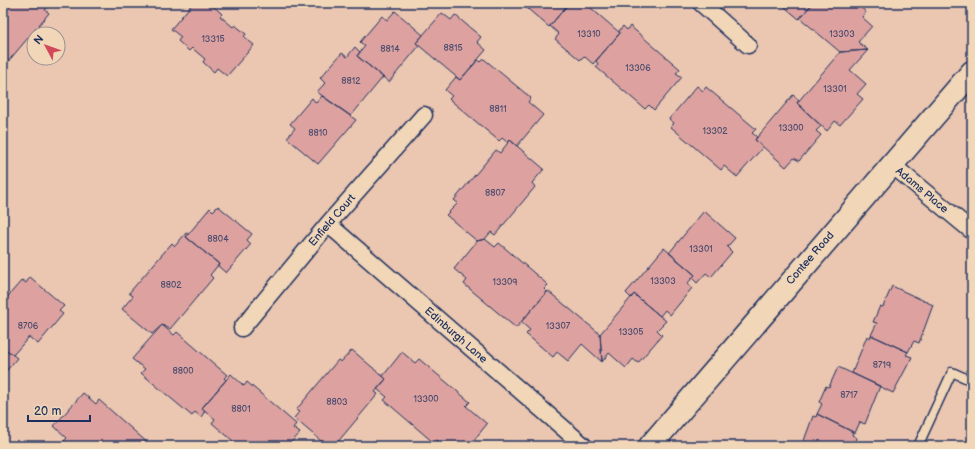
<svg xmlns="http://www.w3.org/2000/svg" width="975" height="449" font-family="'Balsamiq Sans',sans-serif">
  <style>
    .building { fill: #dda2a0; stroke: #1b2f5e }
    .lines { fill: none; stroke-linecap: round; stroke-linejoin: round }
    .lane-casing { stroke: #1b2f5e; stroke-width: 11 }
    .street-casing { stroke: #1b2f5e; stroke-width: 19 }
    .secondary-casing { stroke: #1b2f5e; stroke-width: 25 }
    .lane { stroke: #f1d6b8; stroke-width: 8 }
    .street { stroke: #f1d6b8; stroke-width: 16 }
    .secondary { stroke: #f1d6b8; stroke-width: 22 }
    .labels { text-anchor: middle; dominant-baseline: central; stroke-width: 3.5; stroke-linejoin: round; paint-order: stroke }
    .number-label { font-size: 9px; fill: #4c4c6e }
    .street-label { font-size: 11px; fill: #1b2f5e; stroke: #f1d6b8 }
  </style>
  <rect width="100%" height="100%" fill="#ebc6b1"/>
  <filter id="ink" filterUnits="userSpaceOnUse"><feTurbulence type="fractalNoise" baseFrequency=".025" numOctaves="2"/><feDisplacementMap in="SourceGraphic" scale="8" xChannelSelector="R" yChannelSelector="G"/><feConvolveMatrix kernelMatrix="1 2 1 2 8 2 1 2 1" color-interpolation-filters="sRGB"/></filter>
  <g filter="url(#ink)">
    <path class="building" d="M3,3H51L45,10L49,13L6,64L3,61Z
      M193,3H204L208,6L210,3L222,14L220,16L233,27L235,25L246,34L244,37L254,45L227,76L217,68L214,72L203,62L205,59L192,48L189,51L178,41L181,37L171,29Z
      M521,3H569L549,27Z
      M569,3H585L620,33L593,64L584,56L580,60L555,39L559,34L550,26Z
      M780,3H813L799,19Z
      M813,3H856L866,12L862,17L872,26L858,42L868,50L840,52L800,18Z
      M395,11L423,35L416,43L419,46L389,82L357,56L365,46L360,42L382,16L387,20Z
      M442,13L451,20L455,15L481,37L477,42L486,50L460,80L416,43Z
      M623,26L627,30L630,26L680,69L676,73L682,77L654,110L649,105L645,109L596,67L598,64L596,61L620,33L619,31Z
      M355,47L360,52L357,56L383,77L351,116L317,92L325,83L320,78L342,53L347,57Z
      M868,50L850,70L866,84L857,94L863,99L840,125L835,121L827,131L797,103L840,52Z
      M484,59L531,98L528,102L543,115L517,146L510,140L508,143L502,138L499,141L449,99L452,96L445,90L456,77L460,80L478,60L481,62Z
      M697,86L703,91L706,87L756,129L752,133L757,137L755,140L763,147L737,177L724,166L721,170L671,127L674,123L669,119Z
      M793,95L799,100L797,103L821,126L816,131L821,135L799,161L794,158L786,167L755,140Z
      M322,96L356,120L318,164L287,138L295,128L290,124L312,98L316,103Z
      M510,140L544,169L532,183L535,187L495,235L491,232L485,239L477,241L446,215L458,203L454,200L496,150L500,153Z
      M218,206L252,234L247,240L251,244L226,273L218,266L219,264L186,237L210,208L213,211Z
      M704,211L735,238L727,247L732,252L711,277L706,273L697,283L692,278L695,275L669,253Z
      M186,233L188,234L186,237L219,264L210,275L213,278L170,329L162,325L152,334L122,309L133,296L129,293L172,243L175,246Z
      M485,239L495,247L499,243L548,285L544,289L547,292L516,328L464,284L467,280L454,269L477,241Z
      M664,248L695,275L687,284L692,288L670,315L665,310L660,316L634,294L631,298L626,293Z
      M30,277L64,306L59,311L63,314L38,344L29,337L13,355L3,347V302L22,280L26,283Z
      M892,286L933,305L919,343L914,341L908,352L871,335L877,323L873,322L880,306L883,307Z
      M548,291L600,334L602,362L582,344L568,361L557,352L553,357L526,334L530,330L521,322Z
      M634,294L666,321L657,330L662,335L638,363L633,359L626,368L609,353L602,362L600,334Z
      M162,325L174,335L177,332L227,375L224,378L226,380L202,408L205,411L201,417L195,412L192,416L141,373L145,369L132,359Z
      M871,335L908,352L906,355L912,357L893,393L852,373L867,336L870,338Z
      M3,347L17,358L3,375Z
      M352,350L386,379L375,392L378,394L336,444L333,441L327,446L294,418L299,412L296,410L338,360L341,362Z
      M402,352L415,363L419,359L470,402L466,406L487,424L469,446H445L437,440L434,443L384,400L387,397L377,389L386,379L383,376Z
      M838,367L880,386L865,424L860,422L855,433L817,414L822,404L819,402L826,386L829,387Z
      M231,374L244,386L247,382L296,424L293,428L300,433L288,446H239L212,423L215,419L202,408Z
      M83,393L96,404L99,400L150,445L70,446L64,441L67,438L54,426Z
      M817,414L853,432L852,435L857,438L854,446H802L813,416L816,417Z
      M153,442L158,446H149Z"/>
    <g class="lines">
      <defs>
        <path id="lane" d="M918,446L952,372L972,381"/>
        <path id="street" d="M701,3L748,45
          M891,164L972,231
          M328,224L584,446
          M242,328L328,224L424,115"/>
        <path id="secondary" d="M650,446L972,72"/>
      </defs>
      <use href="#lane" class="lane-casing"/>
      <use href="#street" class="street-casing"/>
      <use href="#secondary" class="secondary-casing"/>
      <use href="#lane" class="lane"/>
      <use href="#street" class="street"/>
      <use href="#secondary" class="secondary"/>
    </g>
  </g>
  <g class="labels">
    <g class="number-label">
      <text x="589" y="34">13310</text>
      <text x="842" y="34">13303</text>
      <text x="213" y="39">13315</text>
      <text x="453" y="48">8815</text>
      <text x="390" y="49">8814</text>
      <text x="638" y="68">13306</text>
      <text x="351" y="81">8812</text>
      <text x="835" y="89">13301</text>
      <text x="498" y="109">8811</text>
      <text x="791" y="128">13300</text>
      <text x="715" y="131">13302</text>
      <text x="318" y="133">8810</text>
      <text x="495" y="193">8807</text>
      <text x="218" y="239">8804</text>
      <text x="701" y="249">13301</text>
      <text x="663" y="281">13303</text>
      <text x="505" y="282">13309</text>
      <text x="171" y="285">8802</text>
      <text x="28" y="326">8706</text>
      <text x="558" y="326">13307</text>
      <text x="631" y="332">13305</text>
      <text x="882" y="365">8719</text>
      <text x="183" y="371">8800</text>
      <text x="849" y="395">8717</text>
      <text x="426" y="399">13300</text>
      <text x="337" y="402">8803</text>
      <text x="241" y="409">8801</text>
    </g>
    <g class="street-label">
      <text transform="translate(922 190) rotate(40)">Adams Place</text>
      <text transform="translate(332 220) rotate(-49)">Enfield Court</text>
      <text transform="translate(810 258) rotate(-49)">Contee Road</text>
      <text transform="translate(456 335) rotate(41)">Edinburgh Lane</text>
    </g>
  </g>
  <rect width="975" height="449" fill="none" stroke="#f1d6b8" stroke-width="16"/>
  <rect x="8" y="8" width="959" height="433" fill="none" stroke="#1b2f5e" stroke-width="1.5" filter="url(#ink)"/>
  <g transform="translate(46 46) rotate(311)"><circle r="19" fill="#f1d6b8" stroke="#9b9394"/>
  <path d="M0-3L7 15L0 10L-7 15Z" fill="#d1495b"/>
  <text y="-6" font-size="11" font-weight="bold" text-anchor="middle" fill="#1b2f5e">N</text>
  </g>
  <path d="M28 415v6h62v-6" fill="none" stroke="#1b2f5e" stroke-width="2"/>
  <text x="34" y="415" font-size="12" fill="#1b2f5e" stroke="#f1d6b8" stroke-width="3" paint-order="stroke">20 m</text>
</svg>
